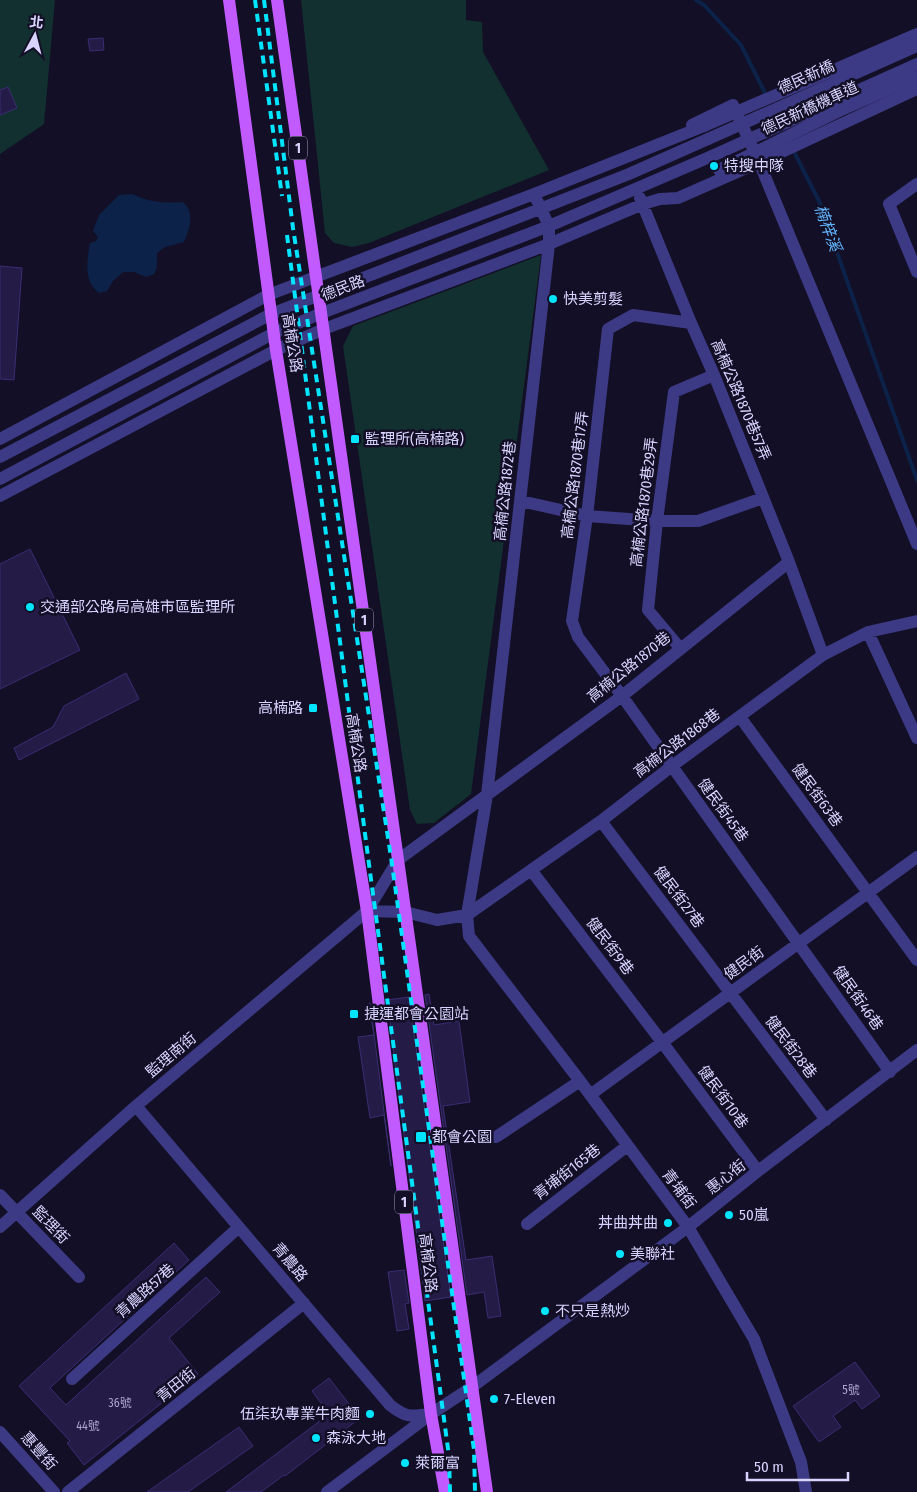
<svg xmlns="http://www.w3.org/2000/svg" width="917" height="1492" font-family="'Fira Sans Condensed','Noto Sans TC',sans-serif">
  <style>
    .green { fill: #12302f }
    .water { fill: #0c2248 }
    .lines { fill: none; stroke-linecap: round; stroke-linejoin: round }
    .stream { stroke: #0c2248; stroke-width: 4 }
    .building { fill: #241b47; stroke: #3b2d73 }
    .minor { stroke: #3d3a85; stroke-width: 12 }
    .major { stroke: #c25bff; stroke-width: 12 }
    .rail { stroke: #00e5ff; stroke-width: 4; stroke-dasharray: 8 6; stroke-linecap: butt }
    .minor-bridge { stroke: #3d3a85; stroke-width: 12 }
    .poi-dot { fill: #00e5ff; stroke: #130f26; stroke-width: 2 }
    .labels { text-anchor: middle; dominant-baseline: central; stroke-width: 5; stroke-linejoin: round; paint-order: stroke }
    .number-label { font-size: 12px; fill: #aca6d1 }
    .shield { fill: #130f26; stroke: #9e99be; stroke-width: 1 }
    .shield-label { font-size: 14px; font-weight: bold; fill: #d9d4ff }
    .street-label { font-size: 15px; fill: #d9d4ff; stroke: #130f26 }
    .poi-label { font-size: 15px; fill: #d9d4ff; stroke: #130f26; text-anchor: start }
    .water-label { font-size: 16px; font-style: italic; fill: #62b6ff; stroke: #130f26 }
  </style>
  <rect width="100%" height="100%" fill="#130f26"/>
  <path class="green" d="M0,0H55L44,124L0,154Z
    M301,0H466V20L482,22L483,52L549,170L369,243L352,247L334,243L325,233Z
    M541,255L471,794L434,823L417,824L410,810L343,346L353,326Z"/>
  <path class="water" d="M132,194C153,203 161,203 183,202C195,213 190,228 184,242L165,247L157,253V267L154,274L146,277L134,272H123L113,281L107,291L99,293C83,281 87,260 90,243L96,241L98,237L93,231L99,215L119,195Z"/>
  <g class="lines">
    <path class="stream" d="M696,0L704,5L741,45L767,97
      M793,150L819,201L917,480"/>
  </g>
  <path class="building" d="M103,38L104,50L90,51L88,39Z
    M8,87L17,108L0,115V90Z
    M0,266L22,268L14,380L0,379Z
    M30,549L80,650L0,689V564Z
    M126,673L139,699L19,760L14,748L53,727L64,706Z
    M429,994L434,1025L459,1021L470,1102L443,1106L466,1260L492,1256L501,1316L488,1318L484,1292L467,1295L425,995Z
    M409,997L451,1297L425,1301L387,1000Z
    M369,1003H370L391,1166L384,1115L370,1118L358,1037L374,1035Z
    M174,1243L189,1260L50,1388L66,1405L206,1277L220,1292L169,1338L198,1374L84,1465L67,1443L70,1441L19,1386Z
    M404,1270L409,1303L405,1304L409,1329L397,1331L388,1272Z
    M855,1362L880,1396L862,1409L855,1400L833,1416L841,1427L819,1442L793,1406Z
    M329,1378L360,1418L285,1476L284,1475L261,1492H226L329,1414L312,1391Z
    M239,1427L253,1446L188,1492H147Z"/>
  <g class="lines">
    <path class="minor" d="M692,125L733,105L759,162L917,544
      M917,184L889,204L917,272
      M534,194L549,226V244L487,795L467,915L469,936L580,1081L688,1227L754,1339L801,1462L806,1492
      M640,198L691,323L714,375L789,562L823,655
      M691,323L633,315L608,329L587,516L572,621L578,637L622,696L890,1072
      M0,439L268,295L534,194L704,126
      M0,457L271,314L629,174L708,139
      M0,479L274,333L322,313L549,226L712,156
      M0,496L276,350L324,329L549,244L643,204L660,199L678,198L771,157L917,89
      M521,501L587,516L657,521H698L763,498
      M868,632L917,738
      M680,648L648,610L657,521L674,392L714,375
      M740,717L917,960
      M601,821L826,1120
      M531,870L662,1042L758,1171
      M367,911L405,912L437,920L467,915L601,821L672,766L823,655L868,632L917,621
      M590,1095L917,857
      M136,1106L390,1405C405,1417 410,1417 429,1414
      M496,1137L580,1081
      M0,1195L79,1277
      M527,1224L627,1146
      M0,1227L136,1106L367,911L398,860L622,696L789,562
      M72,1379L239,1227
      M0,1432L54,1492
      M68,1492L304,1303
      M327,1492L431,1414L472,1387L688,1227L758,1171L917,1050"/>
    <path class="major" d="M229,0L276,350L367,911L431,1414L445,1492
      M277,0L487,1492"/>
    <path class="rail" d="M255,0L282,196
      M264,0L293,228L391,857L474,1450L475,1492
      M287,235L370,872L449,1456L450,1492"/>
    <path class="minor-bridge" d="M704,126L917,34
      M708,139L917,46
      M712,156L917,64
      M719,170L839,111L917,77"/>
  </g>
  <g class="poi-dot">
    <circle cx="714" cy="166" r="5"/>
    <circle cx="553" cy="299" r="5"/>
    <rect x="350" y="434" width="10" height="10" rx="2.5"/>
    <circle cx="30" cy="607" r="5"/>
    <rect x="308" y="703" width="10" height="10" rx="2.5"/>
    <rect x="349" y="1009" width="10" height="10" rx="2.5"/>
    <rect x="415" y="1131" width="12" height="12" rx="2.5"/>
    <circle cx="729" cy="1215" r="5"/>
    <circle cx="668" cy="1223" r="5"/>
    <circle cx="620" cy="1254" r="5"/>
    <circle cx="545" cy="1311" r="5"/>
    <circle cx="494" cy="1399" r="5"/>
    <circle cx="370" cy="1414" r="5"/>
    <circle cx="316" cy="1438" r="5"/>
    <circle cx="405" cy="1463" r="5"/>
  </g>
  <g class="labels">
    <g class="number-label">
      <text x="851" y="1390">5號</text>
      <text x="120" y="1403">36號</text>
      <text x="88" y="1426">44號</text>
    </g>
    <g class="shield">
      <rect x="289" y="136.5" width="18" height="23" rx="4"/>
      <rect x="355" y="608.5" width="18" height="23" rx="4"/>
      <rect x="395" y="1190.5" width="18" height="23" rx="4"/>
    </g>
    <g class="shield-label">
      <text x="298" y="148">1</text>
      <text x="364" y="620">1</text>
      <text x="404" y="1202">1</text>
    </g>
    <g class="street-label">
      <text transform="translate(806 77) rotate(-24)">德民新橋</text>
      <text transform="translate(810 108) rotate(-25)">德民新橋機車道</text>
      <text transform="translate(343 288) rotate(-21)">德民路</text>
      <text transform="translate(292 343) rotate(81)">高楠公路</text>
      <text transform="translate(741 400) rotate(67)">高楠公路1870巷57弄</text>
      <text transform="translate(575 475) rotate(-83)">高楠公路1870巷17弄</text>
      <text transform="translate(505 491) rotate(-84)">高楠公路1872巷</text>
      <text transform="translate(644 502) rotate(-83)">高楠公路1870巷29弄</text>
      <text transform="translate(629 667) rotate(-39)">高楠公路1870巷</text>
      <text transform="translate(356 743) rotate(81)">高楠公路</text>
      <text transform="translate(677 743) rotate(-37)">高楠公路1868巷</text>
      <text transform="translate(817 795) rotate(54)">健民街63巷</text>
      <text transform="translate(723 810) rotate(54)">健民街45巷</text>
      <text transform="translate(679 897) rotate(53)">健民街27巷</text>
      <text transform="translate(610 946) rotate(53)">健民街9巷</text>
      <text transform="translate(744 963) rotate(-36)">健民街</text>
      <text transform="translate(858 998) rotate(55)">健民街46巷</text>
      <text transform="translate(791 1047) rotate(53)">健民街28巷</text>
      <text transform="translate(171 1055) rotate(-40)">監理南街</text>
      <text transform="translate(723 1097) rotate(54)">健民街10巷</text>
      <text transform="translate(567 1172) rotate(-38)">青埔街165巷</text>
      <text transform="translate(726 1177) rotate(-38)">惠心街</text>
      <text transform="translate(679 1189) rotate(53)">青埔街</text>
      <text transform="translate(51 1225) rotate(46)">監理街</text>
      <text transform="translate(290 1262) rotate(50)">青農路</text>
      <text transform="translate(428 1263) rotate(83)">高楠公路</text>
      <text transform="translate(145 1291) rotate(-42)">青農路57巷</text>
      <text transform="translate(176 1385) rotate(-39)">青田街</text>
      <text transform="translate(39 1451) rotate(48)">惠豐街</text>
    </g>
    <g class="poi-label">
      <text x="724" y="166">特搜中隊</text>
      <text x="563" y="299">快美剪髮</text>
      <text x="365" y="439">監理所(高楠路)</text>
      <text x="40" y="607">交通部公路局高雄市區監理所</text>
      <text x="303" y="708" text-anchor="end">高楠路</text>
      <text x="364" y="1014">捷運都會公園站</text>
      <text x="432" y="1137">都會公園</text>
      <text x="739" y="1215">50嵐</text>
      <text x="658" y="1223" text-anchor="end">丼曲丼曲</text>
      <text x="630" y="1254">美聯社</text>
      <text x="555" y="1311">不只是熱炒</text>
      <text x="504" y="1399">7-Eleven</text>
      <text x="360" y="1414" text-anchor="end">伍柒玖專業牛肉麵</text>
      <text x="326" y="1438">森泳大地</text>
      <text x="415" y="1463">萊爾富</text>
    </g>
    <g class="water-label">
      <text transform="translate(828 228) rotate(70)">楠梓溪</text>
    </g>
  </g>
  <g transform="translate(35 35) rotate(7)" stroke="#130f26" stroke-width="4" paint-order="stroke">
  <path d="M0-4L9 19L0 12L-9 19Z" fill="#d9d4ff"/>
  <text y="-8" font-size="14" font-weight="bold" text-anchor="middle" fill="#d9d4ff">北</text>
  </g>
  <path d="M747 1472v8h101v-8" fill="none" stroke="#d9d4ff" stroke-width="2.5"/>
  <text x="754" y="1472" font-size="15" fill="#d9d4ff" stroke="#130f26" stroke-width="4" paint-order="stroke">50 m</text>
</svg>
